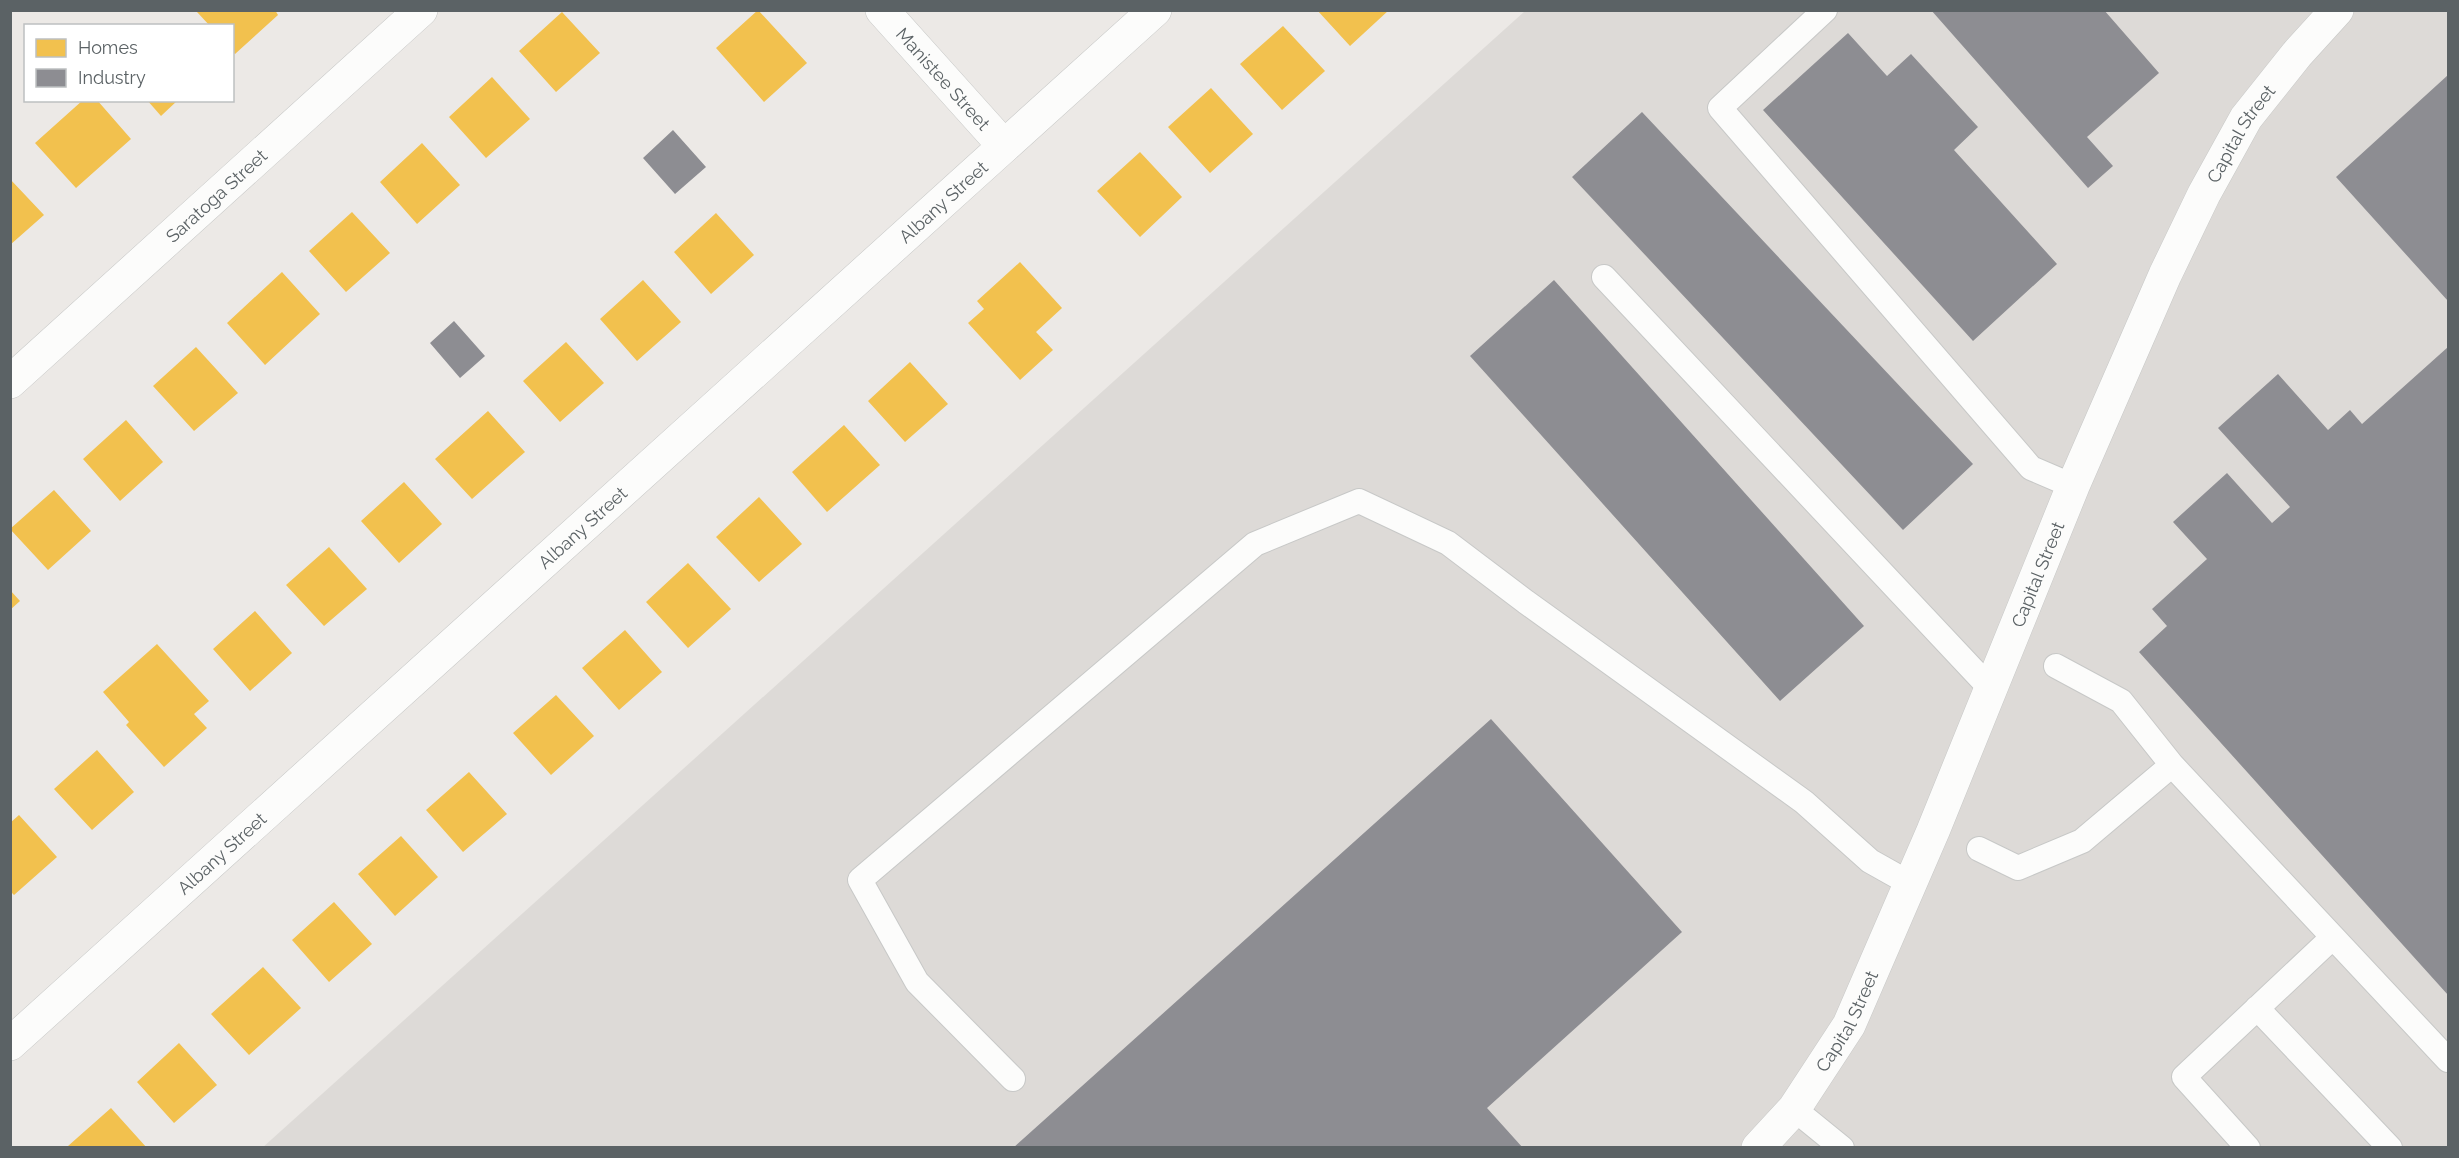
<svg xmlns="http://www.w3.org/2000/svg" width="2459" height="1158" font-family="Raleway,sans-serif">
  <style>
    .industrial { fill: #dddad7 }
    .homes { fill: #f2c14e }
    .industry { fill: #8d8d92 }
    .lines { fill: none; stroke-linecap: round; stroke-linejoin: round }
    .lane-casing { stroke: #c7c8c7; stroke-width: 26 }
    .street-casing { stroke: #c7c8c7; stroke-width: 34 }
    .secondary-casing { stroke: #c7c8c7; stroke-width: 34 }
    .lane { stroke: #fcfcfb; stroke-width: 24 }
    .street { stroke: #fcfcfb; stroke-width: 33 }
    .secondary { stroke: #fcfcfb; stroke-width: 33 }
    .labels { text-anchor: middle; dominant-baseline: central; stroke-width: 6; stroke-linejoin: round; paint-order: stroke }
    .street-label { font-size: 18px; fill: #5b6265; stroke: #fff }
  </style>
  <rect width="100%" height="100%" fill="#ece9e6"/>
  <path class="industrial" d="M1525,11H2448V1147L262,1148Z"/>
  <path class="homes" d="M199,10H275L278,15L235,54L232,51V26H210L197,12Z
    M758,10L807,63L764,102L716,48Z
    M1317,10H1389L1350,46Z
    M562,12L600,53L556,92L519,51Z
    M1283,26L1325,71L1282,110L1240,64Z
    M492,77L530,119L486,158L449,117Z
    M1211,88L1253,134L1210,173L1168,127Z
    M83,100H97L131,139L76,188L35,143Z
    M147,100H178L161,116Z
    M422,143L460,185L417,224L380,182Z
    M1140,152L1182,197L1140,237L1097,191Z
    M10,179L44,215L10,245Z
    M352,212L390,253L346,292L309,251Z
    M716,213L754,255L711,294L674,252Z
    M1020,262L1062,308L1036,332L1053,350L1020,380L968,323L984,309L977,301Z
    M282,272L320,314L265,365L227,323Z
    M643,280L681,322L637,361L600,319Z
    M566,342L604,383L560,422L523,381Z
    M196,347L238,393L194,431L153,386Z
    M910,362L948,404L905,442L868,401Z
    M488,411L525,452L472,499L435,459Z
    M126,420L163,462L120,501L83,459Z
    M844,425L880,465L827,512L792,472Z
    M404,482L442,524L399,563L361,521Z
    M54,490L91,531L48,570L10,529Z
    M759,497L802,544L759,582L716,537Z
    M329,547L367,589L324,626L286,585Z
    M688,563L731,609L688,648L646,602Z
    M10,590L20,601L10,610Z
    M255,611L292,653L250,691L213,649Z
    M625,630L662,672L619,710L582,668Z
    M157,644L209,701L194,714L207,728L164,767L126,725L129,722L103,692Z
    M556,695L594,736L551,775L513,733Z
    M97,750L134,792L92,830L54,789Z
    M469,772L507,814L463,852L426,810Z
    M19,815L57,857L14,895L10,891V823Z
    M401,836L438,877L395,916L358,874Z
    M334,902L372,944L329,982L292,940Z
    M263,967L301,1008L249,1055L211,1014Z
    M179,1043L217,1085L174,1123L137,1082Z
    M111,1108L147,1148H69L68,1146Z"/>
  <path class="industry" d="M1931,10H2104L2159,73L2087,137L2113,166L2088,188Z
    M1848,33L1887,76L1911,54L1978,127L1954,150L2057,264L1973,341L1763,110Z
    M2448,75V301L2336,177Z
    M1642,112L1973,464L1903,530L1572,177Z
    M673,130L706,167L675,194L643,158Z
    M1554,280L1864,626L1780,701L1470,356Z
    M454,321L485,356L460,378L430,343Z
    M2448,347V995L2139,652L2167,626L2152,609L2207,559L2173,522L2227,473L2272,523L2290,507L2218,428L2278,374L2328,430L2350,410L2362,424Z
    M1491,719L1682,932L1487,1108L1523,1148H1013Z"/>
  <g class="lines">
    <defs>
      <path id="lane" d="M1825,10L1720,108L2031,468L2073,486
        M1604,277L1990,688
        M2172,765L2448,1060
        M1979,849L2018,868L2082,841L2172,765L2121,701L2056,666
        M2257,1008L2390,1148
        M1013,1079L917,982L860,880L1255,544L1359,501L1448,543L1526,602L1804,802L1870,861L1911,884
        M1794,1109L1842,1148
        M2248,1148L2184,1077L2333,937"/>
      <g id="street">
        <path id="s1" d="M882,10L1004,146"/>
        <path id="s2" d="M10,382L421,10"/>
        <path id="s3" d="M10,1044L1155,10"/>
      </g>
      <g id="secondary">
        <path id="s4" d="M1758,1148L1794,1109L1849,1025L1933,831L2073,486L2165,275L2204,194L2246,118L2297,54L2337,10"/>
      </g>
    </defs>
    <use href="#lane" class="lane-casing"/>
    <use href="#street" class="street-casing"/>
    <use href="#secondary" class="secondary-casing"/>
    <use href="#lane" class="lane"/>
    <use href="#street" class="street"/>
    <use href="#secondary" class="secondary"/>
  </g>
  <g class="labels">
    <g class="street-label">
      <text stroke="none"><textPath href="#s1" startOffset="92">Manistee Street</textPath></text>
      <text stroke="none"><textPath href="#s4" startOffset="1128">Capital Street</textPath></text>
      <text stroke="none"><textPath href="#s2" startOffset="278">Saratoga Street</textPath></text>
      <text stroke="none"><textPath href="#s3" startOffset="1257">Albany Street</textPath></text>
      <text stroke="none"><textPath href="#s3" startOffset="771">Albany Street</textPath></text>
      <text stroke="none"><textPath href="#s4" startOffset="642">Capital Street</textPath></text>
      <text stroke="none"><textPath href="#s3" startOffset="285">Albany Street</textPath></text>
      <text stroke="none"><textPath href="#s4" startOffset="156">Capital Street</textPath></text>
    </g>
  </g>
  <rect width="2459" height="1158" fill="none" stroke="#5b6265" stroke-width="24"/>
  <rect x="24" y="24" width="210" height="78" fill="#ffffff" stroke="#bdc0c1" stroke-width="1.5"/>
  <rect x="36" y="39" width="30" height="18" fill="#f2c14e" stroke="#bdc0c1" stroke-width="1.5"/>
  <text x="78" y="54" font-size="18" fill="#5b6265">Homes</text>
  <rect x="36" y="69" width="30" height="18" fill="#8d8d92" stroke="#bdc0c1" stroke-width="1.5"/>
  <text x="78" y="84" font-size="18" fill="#5b6265">Industry</text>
</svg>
